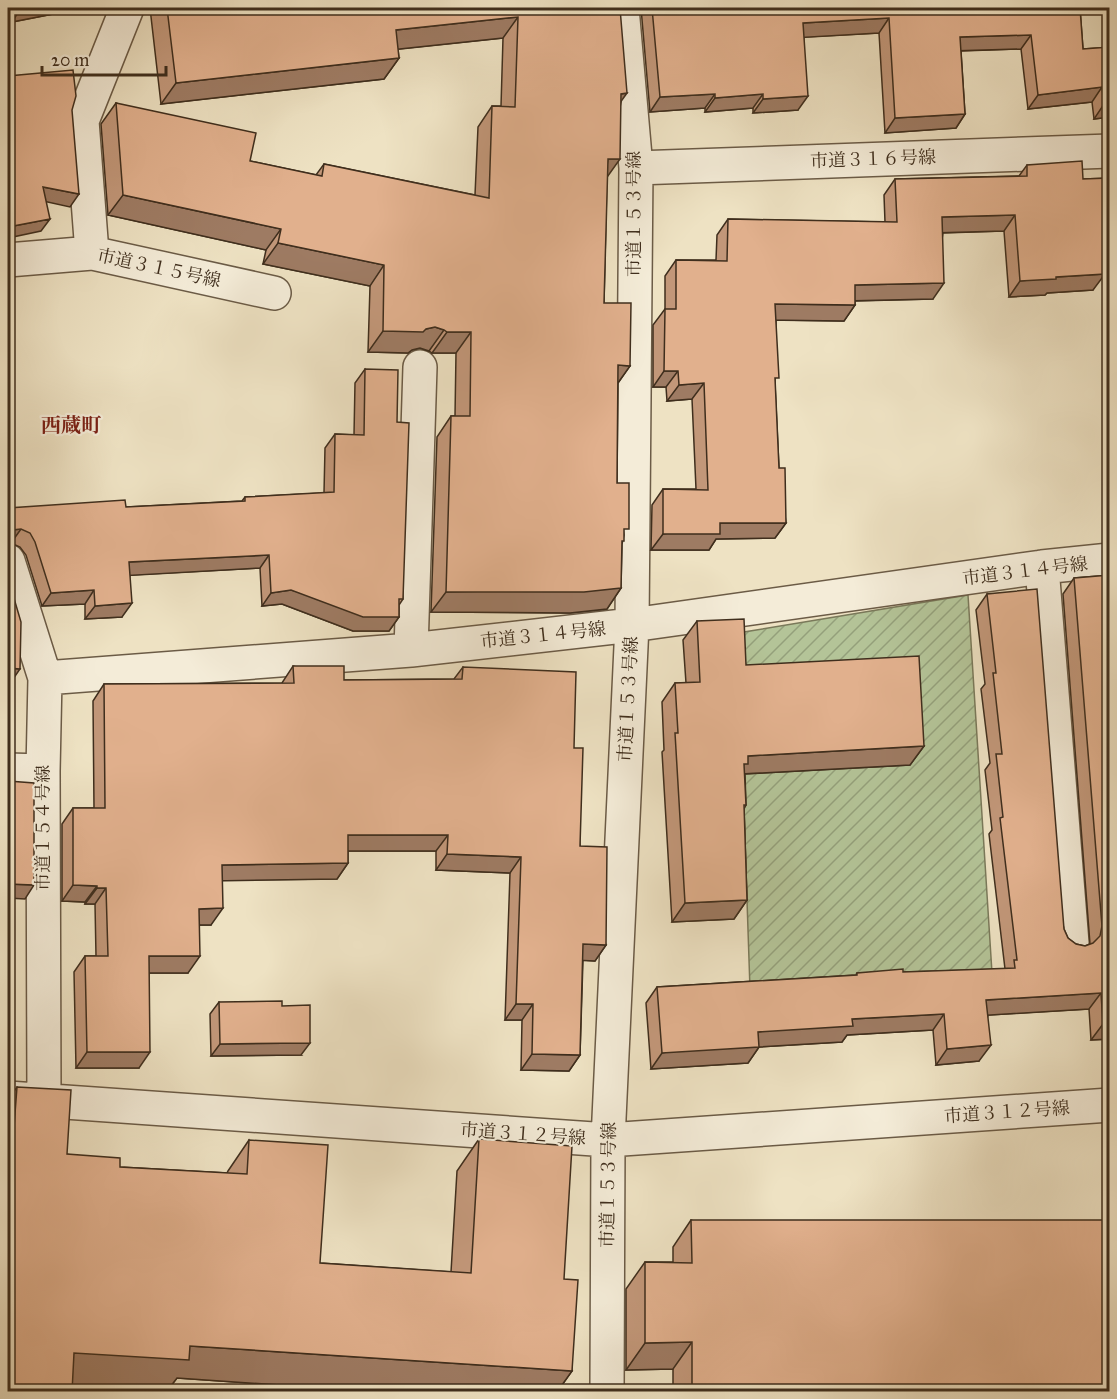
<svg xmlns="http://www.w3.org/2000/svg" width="1117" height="1399" font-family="'IM FELL Great Primer','Noto Serif JP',serif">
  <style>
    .garden { fill: url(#garden-furrows); stroke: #7a795a; stroke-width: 1.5 }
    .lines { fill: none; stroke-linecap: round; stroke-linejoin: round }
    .minor-casing { stroke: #6b5b46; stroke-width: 36 }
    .minor { stroke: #f4ecd8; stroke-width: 33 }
    .wall { fill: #c29779; stroke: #3f2e1d; stroke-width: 1.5 }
    .shaded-wall { fill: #9e7b63; stroke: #3f2e1d; stroke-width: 1.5 }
    .building { fill: #e1b08d; stroke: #3f2e1d; stroke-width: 1.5 }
    .labels { text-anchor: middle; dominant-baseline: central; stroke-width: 4.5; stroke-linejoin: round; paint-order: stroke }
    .street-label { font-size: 18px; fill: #3f2e1d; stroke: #f4ecd8 }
    .neighbourhood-label { font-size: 20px; font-weight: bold; fill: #7a1f14; stroke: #f4ecd8 }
  </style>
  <defs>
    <pattern id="garden-furrows" width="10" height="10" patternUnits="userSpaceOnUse" patternTransform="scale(1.5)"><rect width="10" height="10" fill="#b4c498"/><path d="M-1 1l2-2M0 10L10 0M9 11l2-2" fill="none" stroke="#94a07b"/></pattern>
  </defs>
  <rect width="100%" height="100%" fill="#eee2c3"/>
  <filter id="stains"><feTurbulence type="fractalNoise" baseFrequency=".00333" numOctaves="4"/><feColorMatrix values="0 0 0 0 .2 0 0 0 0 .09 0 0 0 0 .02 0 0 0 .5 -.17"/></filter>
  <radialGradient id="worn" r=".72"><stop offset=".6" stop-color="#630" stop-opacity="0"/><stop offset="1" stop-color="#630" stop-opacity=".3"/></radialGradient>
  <path class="garden" d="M968,595L992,973L750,989L738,633Z"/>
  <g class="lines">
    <defs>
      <path id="minor" d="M636,168L1110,151
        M92,253L82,121L127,8
        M8,260L92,253L274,293
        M8,561L45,678L43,771L44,1101
        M1042,567L1072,943
        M411,650L420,367
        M45,678L411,650L632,625L1042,567L1110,560
        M8,770L43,771
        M8,1098L608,1140L1110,1105
        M607,1392L608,1140L632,625L636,168L622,8"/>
    </defs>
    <use href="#minor" class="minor-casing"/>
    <use href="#minor" class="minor"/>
  </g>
  <path class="wall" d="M9,8H84L12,22Z
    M150,8H620L621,102L607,177L604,303L630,366L618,383L617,483L624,535L622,544L621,588L607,609L570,613L431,612L437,437L451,416H455L456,353H432L429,351L420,348L412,350L408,353L368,352L370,286L263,264L266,250L108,215L101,124L116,103L250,161L316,175L324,164L475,195L478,127L492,106H501L503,38L398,49L399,58L384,79L161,104Z
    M641,8H1080L1083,49L1110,47V117L1094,119L1092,102L1028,109L1021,49L961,51L965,114L956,128L885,133L879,33L804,37L798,110L753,113V108L705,112V108L650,112Z
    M1027,165L1083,179L1110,178V265H1104L1093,290L1047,293L1045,295L1009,297L1004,231L943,233L933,299L855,301V305L844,321L776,320L775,384L779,468L786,523L775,538L716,539L709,550H651L652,505L663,489H696L692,399L667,401L666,387H653V325L665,309V276L676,260H716L717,235L728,219L885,222L884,195L895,179L1019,176Z
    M365,369L397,422L403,599L399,605V617L389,631H353L282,604L262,606L260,568L130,575L122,617L85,619V604L42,606L26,555L20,547L11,543H8V508L126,507L242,501L245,497L324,493L325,448L335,434L354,435L355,383Z
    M1110,575V1039L1091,1040L1089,1009L988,1015L979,1061L936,1065L933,1030L847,1035L842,1042L759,1047L748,1063L651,1069L646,1003L657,987L856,975L857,973L903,972L1005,969L989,834L992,830L985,770L990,763L981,689L985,684L976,610L987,594L1064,929L1068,938L1076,944L1085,946L1090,944L1063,594L1074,578Z
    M697,621L746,665L924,746L910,765L745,774L746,805L744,809L747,900L734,919L672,922L662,752L664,750L662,702L675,683H686L683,640Z
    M293,666L344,680L454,679L463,667L574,748L580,846L606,945L595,961L583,960L580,1055L569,1071L521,1070L522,1020H505L510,873L436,870V851H348V863L337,879L222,880L211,925H199L188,973H149L139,1068H76L74,972L85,956H96L95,904H85V902L62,901V824L73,808H94L93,701L104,684L282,683Z
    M219,1002L301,1055L211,1056L210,1014Z
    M17,1087L67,1154L120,1167L227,1173L228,1171L249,1140L320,1263L451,1272L457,1171L479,1139L564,1279L572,1371L557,1392H382L177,1378L167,1391L73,1386L8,1392V1100Z
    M691,1220L1110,1392H673V1369L626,1370V1289L645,1262H673V1247Z"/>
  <path class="shaded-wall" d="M36,8H84L12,22L19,11Z
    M518,17L503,38L381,51L396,30Z
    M889,18L879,33L793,38L803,23Z
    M1031,35L1021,49L950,51L960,37Z
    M399,58L384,79L161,104L176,83Z
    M1102,87L1092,102L1028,109L1038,95Z
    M627,93L612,114L621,94Z
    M715,94L705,108L650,112L660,97Z
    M763,94L753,108L705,112L715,98Z
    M808,96L798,110L753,113L763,99Z
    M1104,104H1110V117L1094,119Z
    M965,114L956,128L885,133L895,118Z
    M608,159H620L605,180Z
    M43,187L79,194L70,207L34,199Z
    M123,195L281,229L266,250L108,215Z
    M1015,215L1004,231L931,233L942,217Z
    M50,219L41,231L8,238V227Z
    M278,243L384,265L370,286L263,264Z
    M1103,250H1110V265L1092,266Z
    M1105,274L1093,290L1047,293L1045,295L1009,297L1020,281L1056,277Z
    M944,283L933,299L844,301L855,285Z
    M775,304L855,305L844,321L763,320Z
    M435,327L444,330L429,351L420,348L412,350L408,353L368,352L383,331L426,329Z
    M447,332H471L456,353H432Z
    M618,365L630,366L615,387Z
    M664,371H678L666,387H653Z
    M704,383L692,399L667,401L679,385Z
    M720,523H786L775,538L716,539L709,550H651L663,534Z
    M21,529L11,543H8V533L12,530Z
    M269,555L260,568L120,576L129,562Z
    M621,588L607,609L570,613L431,612L446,592Z
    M94,590L85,604L42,606L51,593Z
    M291,590L399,617L389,631H353L282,604L262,606L271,593Z
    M132,603L122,617L85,619L95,606Z
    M8,668L20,669L11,682H8Z
    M924,746L910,765L741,774L735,783L748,756Z
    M348,835H448L436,851H337Z
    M447,854L521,857L510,873L436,870Z
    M348,863L337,879L211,881L222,865Z
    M8,884L34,885L25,899L8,898Z
    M73,885L97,886L85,902L62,901Z
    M97,888H106L95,904H85Z
    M747,900L734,919L672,922L685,903Z
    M223,908L211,925H188L199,909Z
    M583,944L606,945L595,961L572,960Z
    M149,956H200L188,973H138Z
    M1101,993L1089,1009L975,1016L986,1000Z
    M516,1004H533L522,1020H505Z
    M944,1014L933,1030L847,1035L842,1042L759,1047L748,1063L651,1069L662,1053L758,1032L852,1019Z
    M1103,1024H1110V1039L1091,1040Z
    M310,1043L301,1055L211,1056L220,1044Z
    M991,1045L979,1061L936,1065L947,1049Z
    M87,1052H150L139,1068H76Z
    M532,1054L580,1055L569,1071L521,1070Z
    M692,1342L673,1369L626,1370L645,1343Z
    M190,1346L572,1371L557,1392H382L177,1378L167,1391L53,1384L74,1353Z"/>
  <path class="building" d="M19,8H36L19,11Z
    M167,8H620L627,93L621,94L620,159H608L604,303H631L630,366L618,365L617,483H629V529H624V541H622L621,588L584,592H446L451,416H470L471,332H447L444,330L435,327L426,329L423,332L383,331L384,265L278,243L281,229L123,195L116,103L256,133L250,161L322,176L324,164L489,198L492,106L515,107L518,17L396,30L399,58L176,83Z
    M652,8H1080L1083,49L1110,47V104H1104L1102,87L1038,95L1031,35L960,37L965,114L895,118L889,18L803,23L808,96L763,99V94L715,98V94L660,97Z
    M73,70L76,96L72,110L79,194L43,187L50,219L8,227V76Z
    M1082,161L1083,179L1110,178V250H1103L1105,274L1056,277V279L1020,281L1015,215L942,217L944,283L855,285V305L775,304L779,378H775L779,468H785L786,523H720V534H663V489L708,490L704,383L679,385L678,371H664L665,309H676V260L727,261L728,219L897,222L895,179L1027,176V165Z
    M365,369L398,370L397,422L409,423L403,599H399V617H363L291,590L271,593L269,555L129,562L132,603L95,606L94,590L51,593L35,542L30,533L21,529L12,530L8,533V508L125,500L126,507L245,501V497L334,492L335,434L364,435Z
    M1110,575V1024H1103L1101,993L986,1000L991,1045L947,1049L944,1014L852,1019L853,1026L758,1032L759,1047L662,1053L657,987L857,975V973L903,969V972L1015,968L1014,960H1017L1000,818L1003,817L996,754H1002L993,673H996L987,594L1037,589L1064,929L1068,938L1076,944L1085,946L1093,943L1100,936L1102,926L1074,578Z
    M8,578L21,622L20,669L8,668Z
    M744,619L746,665L919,656L924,746L748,756V764H744L746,805H744L747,900L685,903L675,733H678L675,683L700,682L697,621Z
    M293,666H344V680L462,679L463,667L576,672L574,748H583L580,846L607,847L606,945L583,944L580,1055L532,1054L533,1004H516L521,857L447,854L448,835H348V863L222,865L223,908L199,909L200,956H149L150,1052H87L85,956H108L106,888H97V886L73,885V808H105L104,684L294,683Z
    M8,781L34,783V885L8,884Z
    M282,1001V1006L310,1005V1043L220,1044L219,1002Z
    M17,1087L71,1090L67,1154L120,1158V1167L247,1174L249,1140L328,1145L320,1263L471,1273L479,1139L572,1146L564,1279L578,1280L572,1371L190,1346L189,1360L74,1353L72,1392H8V1153H12Z
    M691,1220H1110V1392H692V1342L645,1343V1262L692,1263Z"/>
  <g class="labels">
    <g class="street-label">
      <text transform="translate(873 159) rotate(-2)">市道３１６号線</text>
      <text transform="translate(634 214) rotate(-90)">市道１５３号線</text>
      <text transform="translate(159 268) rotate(12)">市道３１５号線</text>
      <text transform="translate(1025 571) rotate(-7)">市道３１４号線</text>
      <text transform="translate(543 635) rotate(-6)">市道３１４号線</text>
      <text transform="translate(628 699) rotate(-87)">市道１５３号線</text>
      <text transform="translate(43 828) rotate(-90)">市道１５４号線</text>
      <text transform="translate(1007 1112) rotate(-4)">市道３１２号線</text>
      <text transform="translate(523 1134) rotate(4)">市道３１２号線</text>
      <text transform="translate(608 1185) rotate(-89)">市道１５３号線</text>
    </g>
    <g class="neighbourhood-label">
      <text x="71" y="425">西蔵町</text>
    </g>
  </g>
  <rect width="1117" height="1399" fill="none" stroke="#eee2c3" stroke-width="30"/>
  <rect x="9" y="9" width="1099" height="1381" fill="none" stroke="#3f2e1d" stroke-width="3"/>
  <rect x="15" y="15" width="1087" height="1369" fill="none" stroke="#3f2e1d" stroke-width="1.5"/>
  <path d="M42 66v9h124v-9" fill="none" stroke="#3f2e1d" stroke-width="3"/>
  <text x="51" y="66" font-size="18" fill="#3f2e1d" stroke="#f4ecd8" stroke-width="4.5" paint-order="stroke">20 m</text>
  <rect width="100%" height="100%" filter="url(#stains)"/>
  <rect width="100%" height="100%" fill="url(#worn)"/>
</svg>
